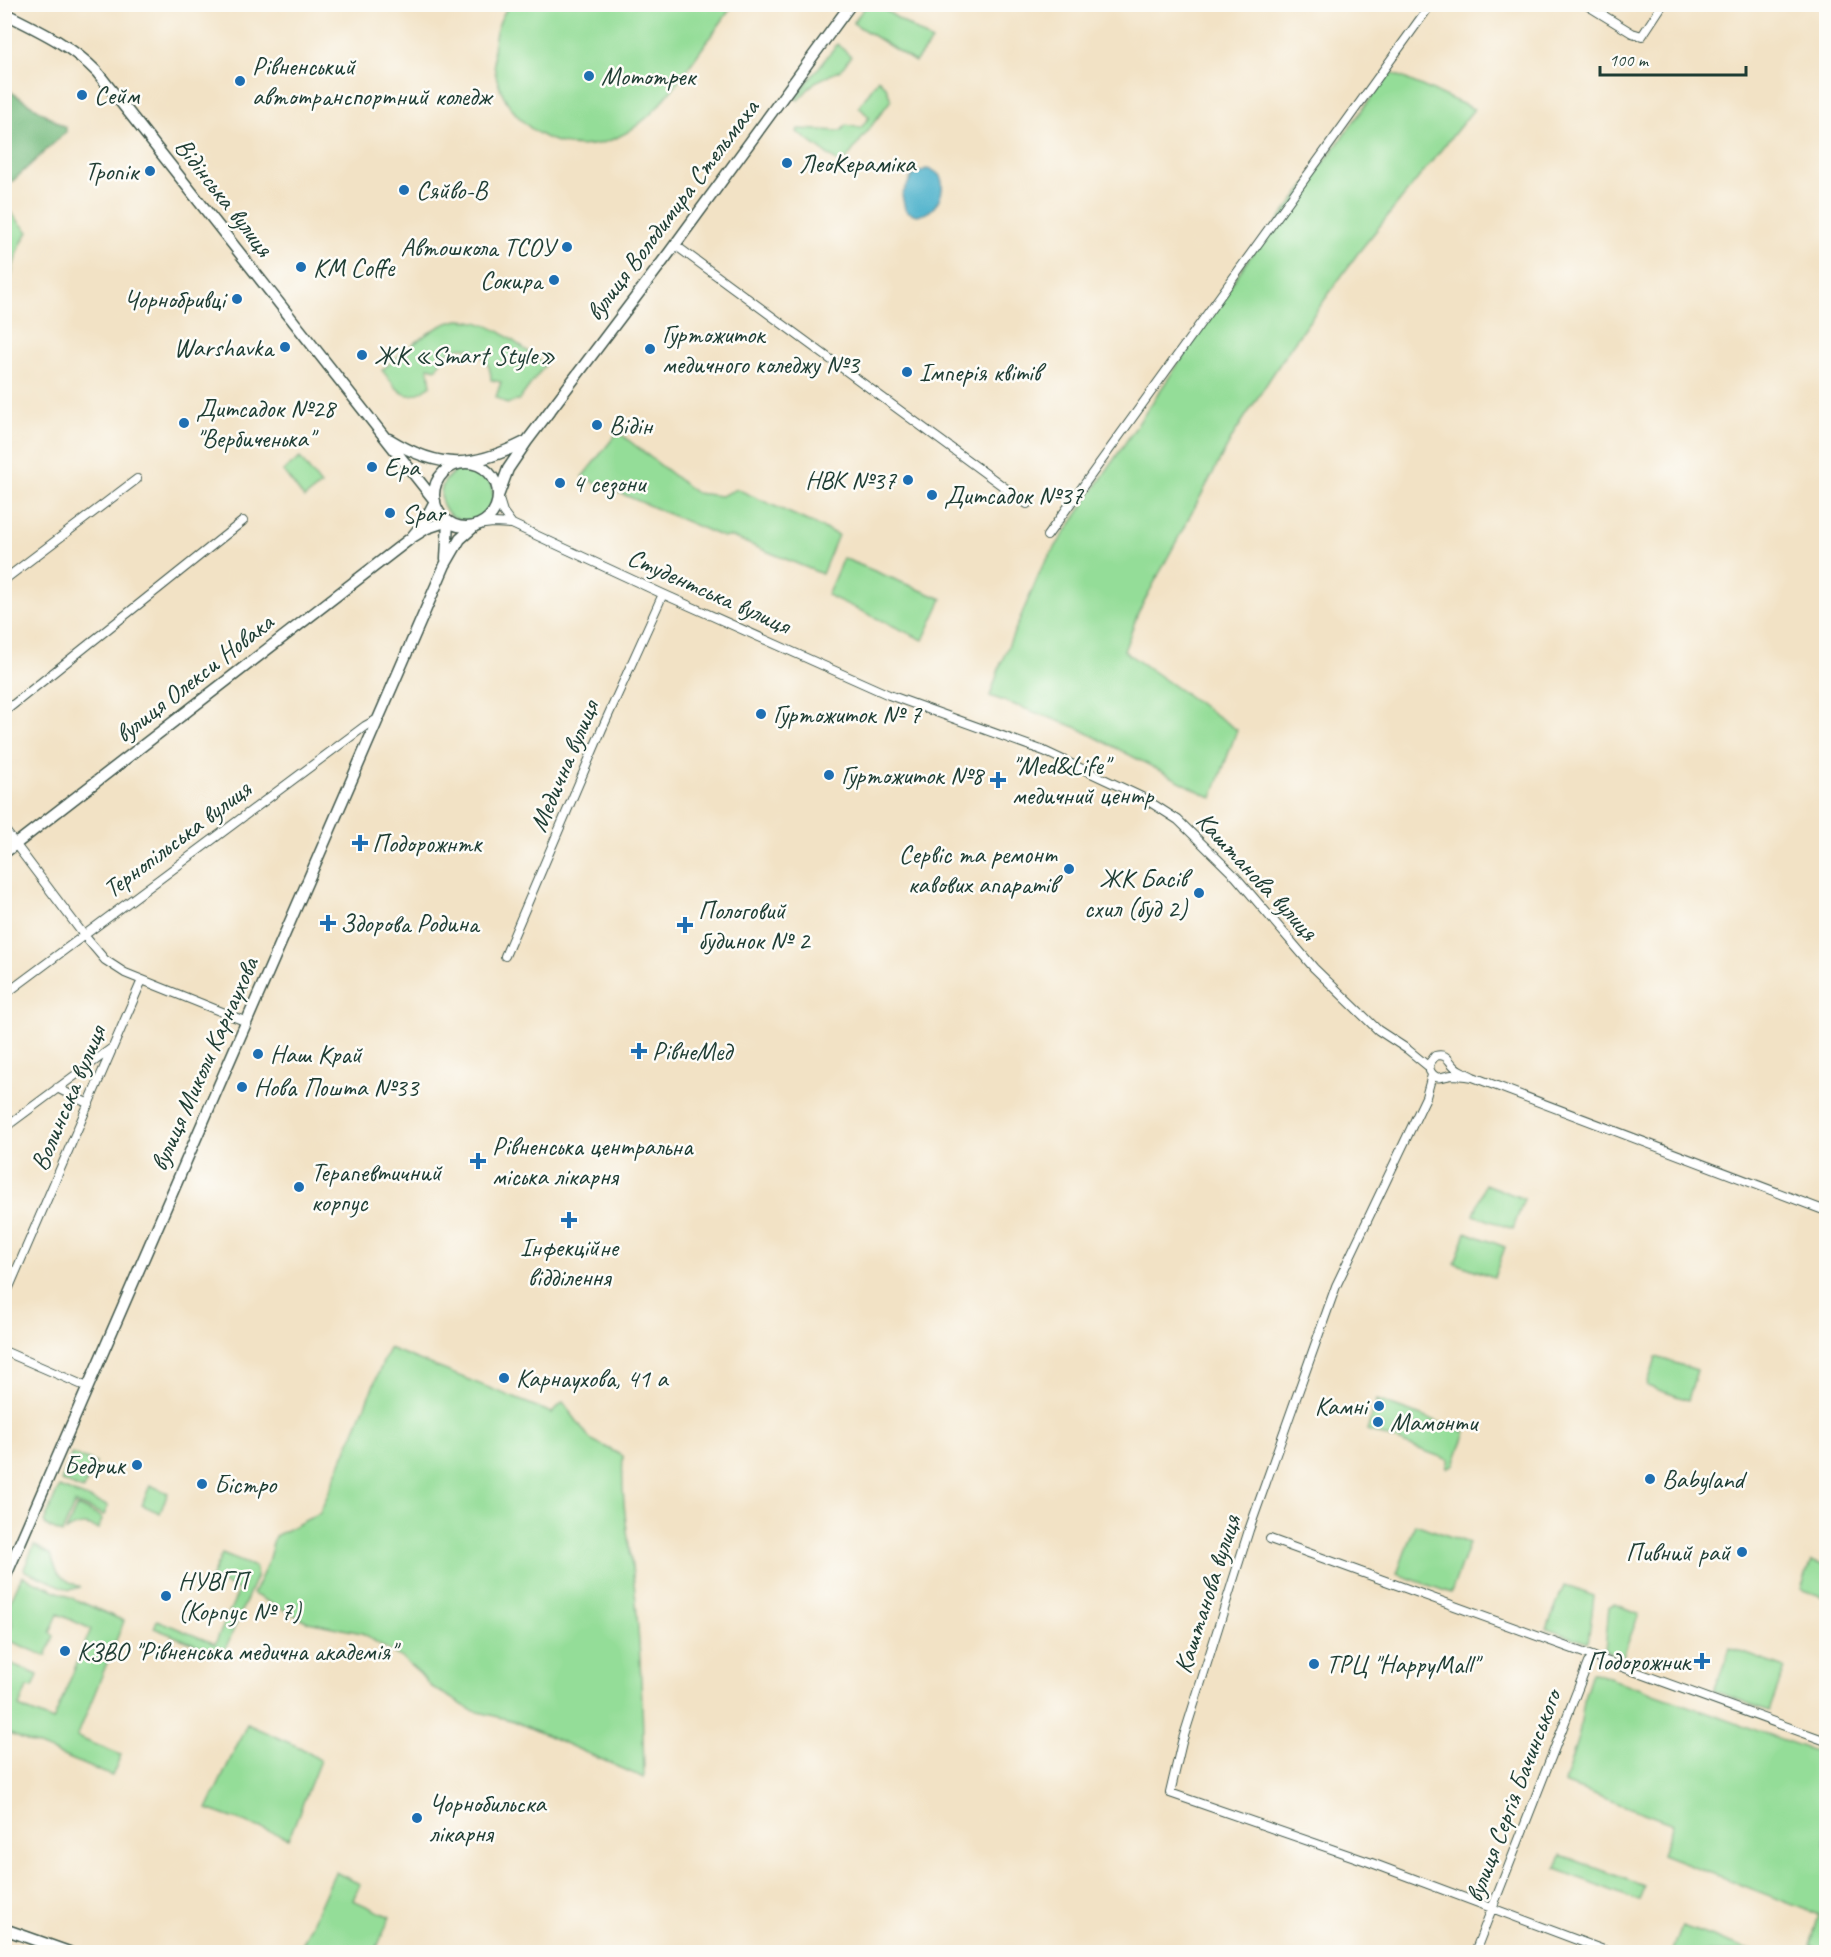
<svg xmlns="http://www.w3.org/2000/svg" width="1831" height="1957" font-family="Caveat,sans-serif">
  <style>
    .green { fill: #94dd98; stroke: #5a8d66; stroke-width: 1.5 }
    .forest { fill: #77bc80; stroke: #4b7c5a; stroke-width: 1.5 }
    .water { fill: #4cb1cb; stroke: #367780; stroke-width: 1.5 }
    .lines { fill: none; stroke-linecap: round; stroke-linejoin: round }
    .minor-casing { stroke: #3f564a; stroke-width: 10 }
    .secondary-casing { stroke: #3f564a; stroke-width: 13 }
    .minor { stroke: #fff; stroke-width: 8 }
    .secondary { stroke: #fff; stroke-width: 10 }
    .poi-dot { fill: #1f6fb2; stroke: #fdfcf7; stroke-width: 2 }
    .labels { text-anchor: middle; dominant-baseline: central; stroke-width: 5; stroke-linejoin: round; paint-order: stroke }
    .poi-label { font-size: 26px; fill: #1f3d34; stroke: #fdfcf7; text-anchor: start }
    .street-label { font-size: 26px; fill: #1f3d34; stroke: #fdfcf7 }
  </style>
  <rect width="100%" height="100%" fill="#fdfcf7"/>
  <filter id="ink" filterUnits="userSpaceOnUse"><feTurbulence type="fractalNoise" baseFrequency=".0167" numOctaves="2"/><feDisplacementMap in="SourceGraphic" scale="12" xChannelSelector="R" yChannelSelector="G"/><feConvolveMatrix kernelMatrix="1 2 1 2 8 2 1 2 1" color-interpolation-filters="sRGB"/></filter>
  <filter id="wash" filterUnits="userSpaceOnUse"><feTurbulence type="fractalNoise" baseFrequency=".008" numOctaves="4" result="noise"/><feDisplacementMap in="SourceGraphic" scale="24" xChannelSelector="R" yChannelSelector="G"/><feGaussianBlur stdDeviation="1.35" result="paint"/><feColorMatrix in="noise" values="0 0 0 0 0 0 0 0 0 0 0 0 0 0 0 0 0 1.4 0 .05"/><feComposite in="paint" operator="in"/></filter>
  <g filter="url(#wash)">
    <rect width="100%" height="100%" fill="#f2e2c5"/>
    <path class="green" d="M867,4L888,5L885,10L932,41L915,62L853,23Z
      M509,5V4L733,5C721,23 708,40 696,57C674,87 652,122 616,138C535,174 460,75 509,5Z
      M837,44L851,56L841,70L815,82L798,100L795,98Z
      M1390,72L1474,109L1358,253L1290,348L1234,434L1138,613L1124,651L1237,730L1212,798L1078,728L990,696L1001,663L1042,567L1251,255L1325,161Z
      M878,79L886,87L891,100L842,165L797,132L798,129L841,131L846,125L861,128L869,117L859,107Z
      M5,206L28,232C11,257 10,287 5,316Z
      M459,320C494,320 518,345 545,365L519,400L507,404L496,397L501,382L491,380C491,344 449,335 437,369L428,367L431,385C405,406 399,391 382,370C402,354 433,323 459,320Z
      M618,432L696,493L721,496L737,489L838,535L822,574L732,537H723L582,477Z
      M300,458L321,485L304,498L283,471Z
      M441 495a26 26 0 1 1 52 0a26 26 0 1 1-52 0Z
      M843,558L942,599L923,640L827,595Z
      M1485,1184L1524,1199L1513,1229L1474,1215Z
      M1466,1232L1505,1247L1494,1277L1455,1263Z
      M389,1348L552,1413L563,1402L590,1439L623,1456C620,1505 632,1554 636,1602C641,1661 643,1719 644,1778L514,1721L471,1710L430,1686L420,1674L403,1659L362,1633L308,1622L253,1594L267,1565L275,1536L320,1513Z
      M1656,1357L1697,1370L1688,1400L1647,1386Z
      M1377,1400L1466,1432L1454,1464L1451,1467L1446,1468L1449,1460L1367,1430Z
      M72,1454L96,1463L83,1490L61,1481Z
      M150,1485L168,1493L160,1513L142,1505Z
      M59,1487L108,1506L104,1515L75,1503L62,1533L46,1526L44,1522Z
      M77,1506L101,1517L102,1520L98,1529C85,1523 78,1524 66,1531Z
      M1415,1524L1469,1543L1451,1593L1397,1574Z
      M34,1545L51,1555C58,1577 59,1577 80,1587L70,1590L25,1571L24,1569Z
      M222,1554L255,1567L257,1575L224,1652L219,1654L154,1628L157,1620L215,1644L239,1590L211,1578Z
      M1811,1561L1826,1566V1598L1801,1589Z
      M22,1576L124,1621L77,1737L121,1755L112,1776L5,1732V1661L38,1675L33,1688L27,1687L19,1707L53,1721L91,1629L58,1614L50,1633L54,1636L46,1656L5,1639V1634L8,1635L12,1625L10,1602Z
      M1564,1585L1594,1596L1588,1643L1547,1629Z
      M1615,1604L1639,1614L1622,1658L1605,1650L1609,1606Z
      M1730,1648L1785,1668L1769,1711L1714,1691Z
      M1592,1672L1826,1755V1952L1810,1946L1819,1915L1662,1854L1673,1824L1564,1783L1579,1734L1585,1694Z
      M247,1724L301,1748L320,1760L289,1838L207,1809Z
      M1561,1855L1644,1886L1639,1901L1556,1869Z
      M335,1872L360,1884L353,1900L390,1917L375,1952H299Z
      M1682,1926L1754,1952H1672Z"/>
    <path class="forest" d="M5,88L66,128V132L5,188Z"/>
    <path class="water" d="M926,169C961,171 933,234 905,209L902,195L912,176Z"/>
  </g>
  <g filter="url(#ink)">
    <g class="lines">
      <defs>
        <path id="minor" d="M1585,4L1632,33L1642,36L1663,4
          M675,245L1027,504
          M498,496L503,512L512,524
          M476,525L493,523L512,524L663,594L889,695L1044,751L1142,797L1178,820L1236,877L1314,968L1378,1030L1407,1049L1429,1067
          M1047,536L1431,4
          M4,580L137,479
          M4,712L243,521
          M4,829L83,934L105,960L125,973L247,1022
          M505,956L602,729L663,594
          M4,995L365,726L376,720
          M1432,1075L1426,1097L1336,1286L1249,1530L1182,1742L1170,1793L1369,1862L1609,1952
          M1473,1077C1466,1076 1459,1075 1452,1075C1442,1076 1437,1082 1430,1071L1429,1064L1435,1056C1448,1053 1448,1061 1455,1067C1459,1071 1468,1074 1473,1077L1826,1211
          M57,1088L89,1104
          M4,1128L112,1048
          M4,1299L142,980
          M4,1351L87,1387
          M1270,1539L1826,1741
          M1475,1952L1588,1663L1594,1657"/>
        <path id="secondary" d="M4,13C38,30 71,45 97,72L435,501L424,522L411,538
          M389,439C441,471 474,468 527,441
          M434 495a32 32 0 1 1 64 0a32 32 0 1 1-64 0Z
          M498,496L508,469L527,441L669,253L851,4
          M4,853L411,538L427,528L448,521L446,559
          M4,1580L445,565L460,539L476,525
          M4,1929L69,1952"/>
      </defs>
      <use href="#minor" class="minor-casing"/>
      <use href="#secondary" class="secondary-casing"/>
      <use href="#minor" class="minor"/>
      <use href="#secondary" class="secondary"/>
    </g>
  </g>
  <g class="poi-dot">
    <circle cx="589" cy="76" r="6"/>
    <circle cx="240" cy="81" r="6"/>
    <circle cx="82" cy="95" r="6"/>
    <circle cx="787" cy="163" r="6"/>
    <circle cx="150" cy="171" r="6"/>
    <circle cx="404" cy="190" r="6"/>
    <circle cx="567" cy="247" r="6"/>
    <circle cx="301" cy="267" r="6"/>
    <circle cx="554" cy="280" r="6"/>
    <circle cx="237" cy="299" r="6"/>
    <circle cx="285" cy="347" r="6"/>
    <circle cx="650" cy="349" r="6"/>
    <circle cx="362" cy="355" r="6"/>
    <circle cx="907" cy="372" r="6"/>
    <circle cx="184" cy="423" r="6"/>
    <circle cx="597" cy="425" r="6"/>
    <circle cx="372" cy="467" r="6"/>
    <circle cx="908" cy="480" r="6"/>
    <circle cx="560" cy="483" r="6"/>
    <circle cx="932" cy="495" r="6"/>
    <circle cx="390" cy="513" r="6"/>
    <circle cx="761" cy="714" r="6"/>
    <circle cx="829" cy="775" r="6"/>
    <path d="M995 771h6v6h6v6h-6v6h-6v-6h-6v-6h6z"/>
    <path d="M357 834h6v6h6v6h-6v6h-6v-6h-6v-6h6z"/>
    <circle cx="1069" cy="869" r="6"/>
    <circle cx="1199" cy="893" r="6"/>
    <path d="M325 914h6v6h6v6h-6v6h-6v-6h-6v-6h6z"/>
    <path d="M682 916h6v6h6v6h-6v6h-6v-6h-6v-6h6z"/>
    <path d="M636 1042h6v6h6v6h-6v6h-6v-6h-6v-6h6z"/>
    <circle cx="258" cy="1054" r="6"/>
    <circle cx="242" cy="1087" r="6"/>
    <path d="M475 1152h6v6h6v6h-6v6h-6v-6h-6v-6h6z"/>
    <circle cx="299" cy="1187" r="6"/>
    <path d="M566 1211h6v6h6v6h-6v6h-6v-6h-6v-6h6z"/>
    <circle cx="504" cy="1378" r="6"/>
    <circle cx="1379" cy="1406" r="6"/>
    <circle cx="1378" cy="1422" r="6"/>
    <circle cx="137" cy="1465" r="6"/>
    <circle cx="1650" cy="1479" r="6"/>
    <circle cx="202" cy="1484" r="6"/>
    <circle cx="1742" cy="1552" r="6"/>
    <circle cx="166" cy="1596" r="6"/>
    <circle cx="65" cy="1651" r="6"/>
    <path d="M1699 1652h6v6h6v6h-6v6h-6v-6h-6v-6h6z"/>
    <circle cx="1314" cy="1664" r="6"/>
    <circle cx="417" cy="1818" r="6"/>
  </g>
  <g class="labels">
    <g class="poi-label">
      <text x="252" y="66">Рівненський<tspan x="252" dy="30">автотранспортний коледж</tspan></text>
      <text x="601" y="76">Мототрек</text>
      <text x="94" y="95">Сейм</text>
      <text x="799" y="163">ЛеоКерамiка</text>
      <text x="138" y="171" text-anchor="end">Тропік</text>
      <text x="416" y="190">Сяйво-В</text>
      <text x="555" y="247" text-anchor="end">Автошкола ТСОУ</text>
      <text x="313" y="267">KM Coffe</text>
      <text x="542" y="280" text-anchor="end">Сокира</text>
      <text x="225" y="299" text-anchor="end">Чорнобривці</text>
      <text x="662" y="334">Гуртожиток<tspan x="662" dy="30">медичного коледжу №3</tspan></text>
      <text x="273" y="347" text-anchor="end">Warshavka</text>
      <text x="374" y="355">ЖК «Smart Style»</text>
      <text x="919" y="372">Імперія квітів</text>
      <text x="196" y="408">Дитсадок №28<tspan x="196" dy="30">"Вербиченька"</tspan></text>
      <text x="609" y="425">Відін</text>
      <text x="384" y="467">Ера</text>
      <text x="896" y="480" text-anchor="end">НВК №37</text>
      <text x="572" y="483">4 сезони</text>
      <text x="944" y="495">Дитсадок №37</text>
      <text x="402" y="513">Spar</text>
      <text x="773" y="714">Гуртожиток № 7</text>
      <text x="1012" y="765">"Med&amp;Life"<tspan x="1012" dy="30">медичний центр</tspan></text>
      <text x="841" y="775">Гуртожиток №8</text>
      <text x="372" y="843">Подорожнтк</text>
      <text x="1057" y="854" text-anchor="end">Сервіс та ремонт<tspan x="1057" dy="30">кавових апаратів</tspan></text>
      <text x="1187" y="878" text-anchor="end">ЖК Басів<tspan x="1187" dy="30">схил (буд 2)</tspan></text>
      <text x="698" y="910">Пологовий<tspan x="698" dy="30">будинок № 2</tspan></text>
      <text x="340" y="923">Здорова Родина</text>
      <text x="652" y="1051">РівнеМед</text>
      <text x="270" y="1054">Наш Край</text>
      <text x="254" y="1087">Нова Пошта №33</text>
      <text x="492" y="1146">Рівненська центральна<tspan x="492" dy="30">міська лікарня</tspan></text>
      <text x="311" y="1172">Терапевтичний<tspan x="311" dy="30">корпус</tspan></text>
      <text x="569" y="1247" text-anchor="middle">Інфекційне<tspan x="569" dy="30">відділення</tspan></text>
      <text x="516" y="1378">Карнаухова, 41 а</text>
      <text x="1367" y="1406" text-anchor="end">Камні</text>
      <text x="1390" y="1422">Мамонти</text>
      <text x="125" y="1465" text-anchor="end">Бедрик</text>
      <text x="1662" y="1479">Babyland</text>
      <text x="214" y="1484">Бістро</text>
      <text x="1730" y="1552" text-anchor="end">Пивний рай</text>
      <text x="178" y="1581">НУВГП<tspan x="178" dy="30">(Корпус № 7)</tspan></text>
      <text x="77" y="1651">КЗВО "Рівненська медична академія"</text>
      <text x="1690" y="1661" text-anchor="end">Подорожник</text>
      <text x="1326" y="1664">ТРЦ "HappyMall"</text>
      <text x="429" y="1803">Чорнобильска<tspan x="429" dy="30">лікарня</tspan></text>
    </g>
    <g class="street-label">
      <text transform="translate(224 197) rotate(52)">Відінська вулиця</text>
      <text transform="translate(672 210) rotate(-53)">вулиця Володимира Стельмаха</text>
      <text transform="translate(709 591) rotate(24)">Студентська вулиця</text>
      <text transform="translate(194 678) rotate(-38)">вулиця Олекси Новака</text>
      <text transform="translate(564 766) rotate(-67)">Медична вулиця</text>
      <text transform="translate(177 839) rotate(-37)">Тернопільська вулиця</text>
      <text transform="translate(1257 876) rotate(47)">Каштанова вулиця</text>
      <text transform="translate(204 1064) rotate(-66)">вулиця Миколи Карнаухова</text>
      <text transform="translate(68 1098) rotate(-67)">Волинська вулиця</text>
      <text transform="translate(1207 1594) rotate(-72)">Каштанова вулиця</text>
      <text transform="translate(1513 1796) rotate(-69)">вулиця Сергія Бачинського</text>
    </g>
  </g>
  <rect width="1831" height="1957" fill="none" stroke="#fdfcf7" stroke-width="24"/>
  <path d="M1600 66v9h146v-9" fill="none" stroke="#1f3d34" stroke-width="3"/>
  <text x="1609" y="66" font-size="18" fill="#1f3d34" stroke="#fdfcf7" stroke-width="4.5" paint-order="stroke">100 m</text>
</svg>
